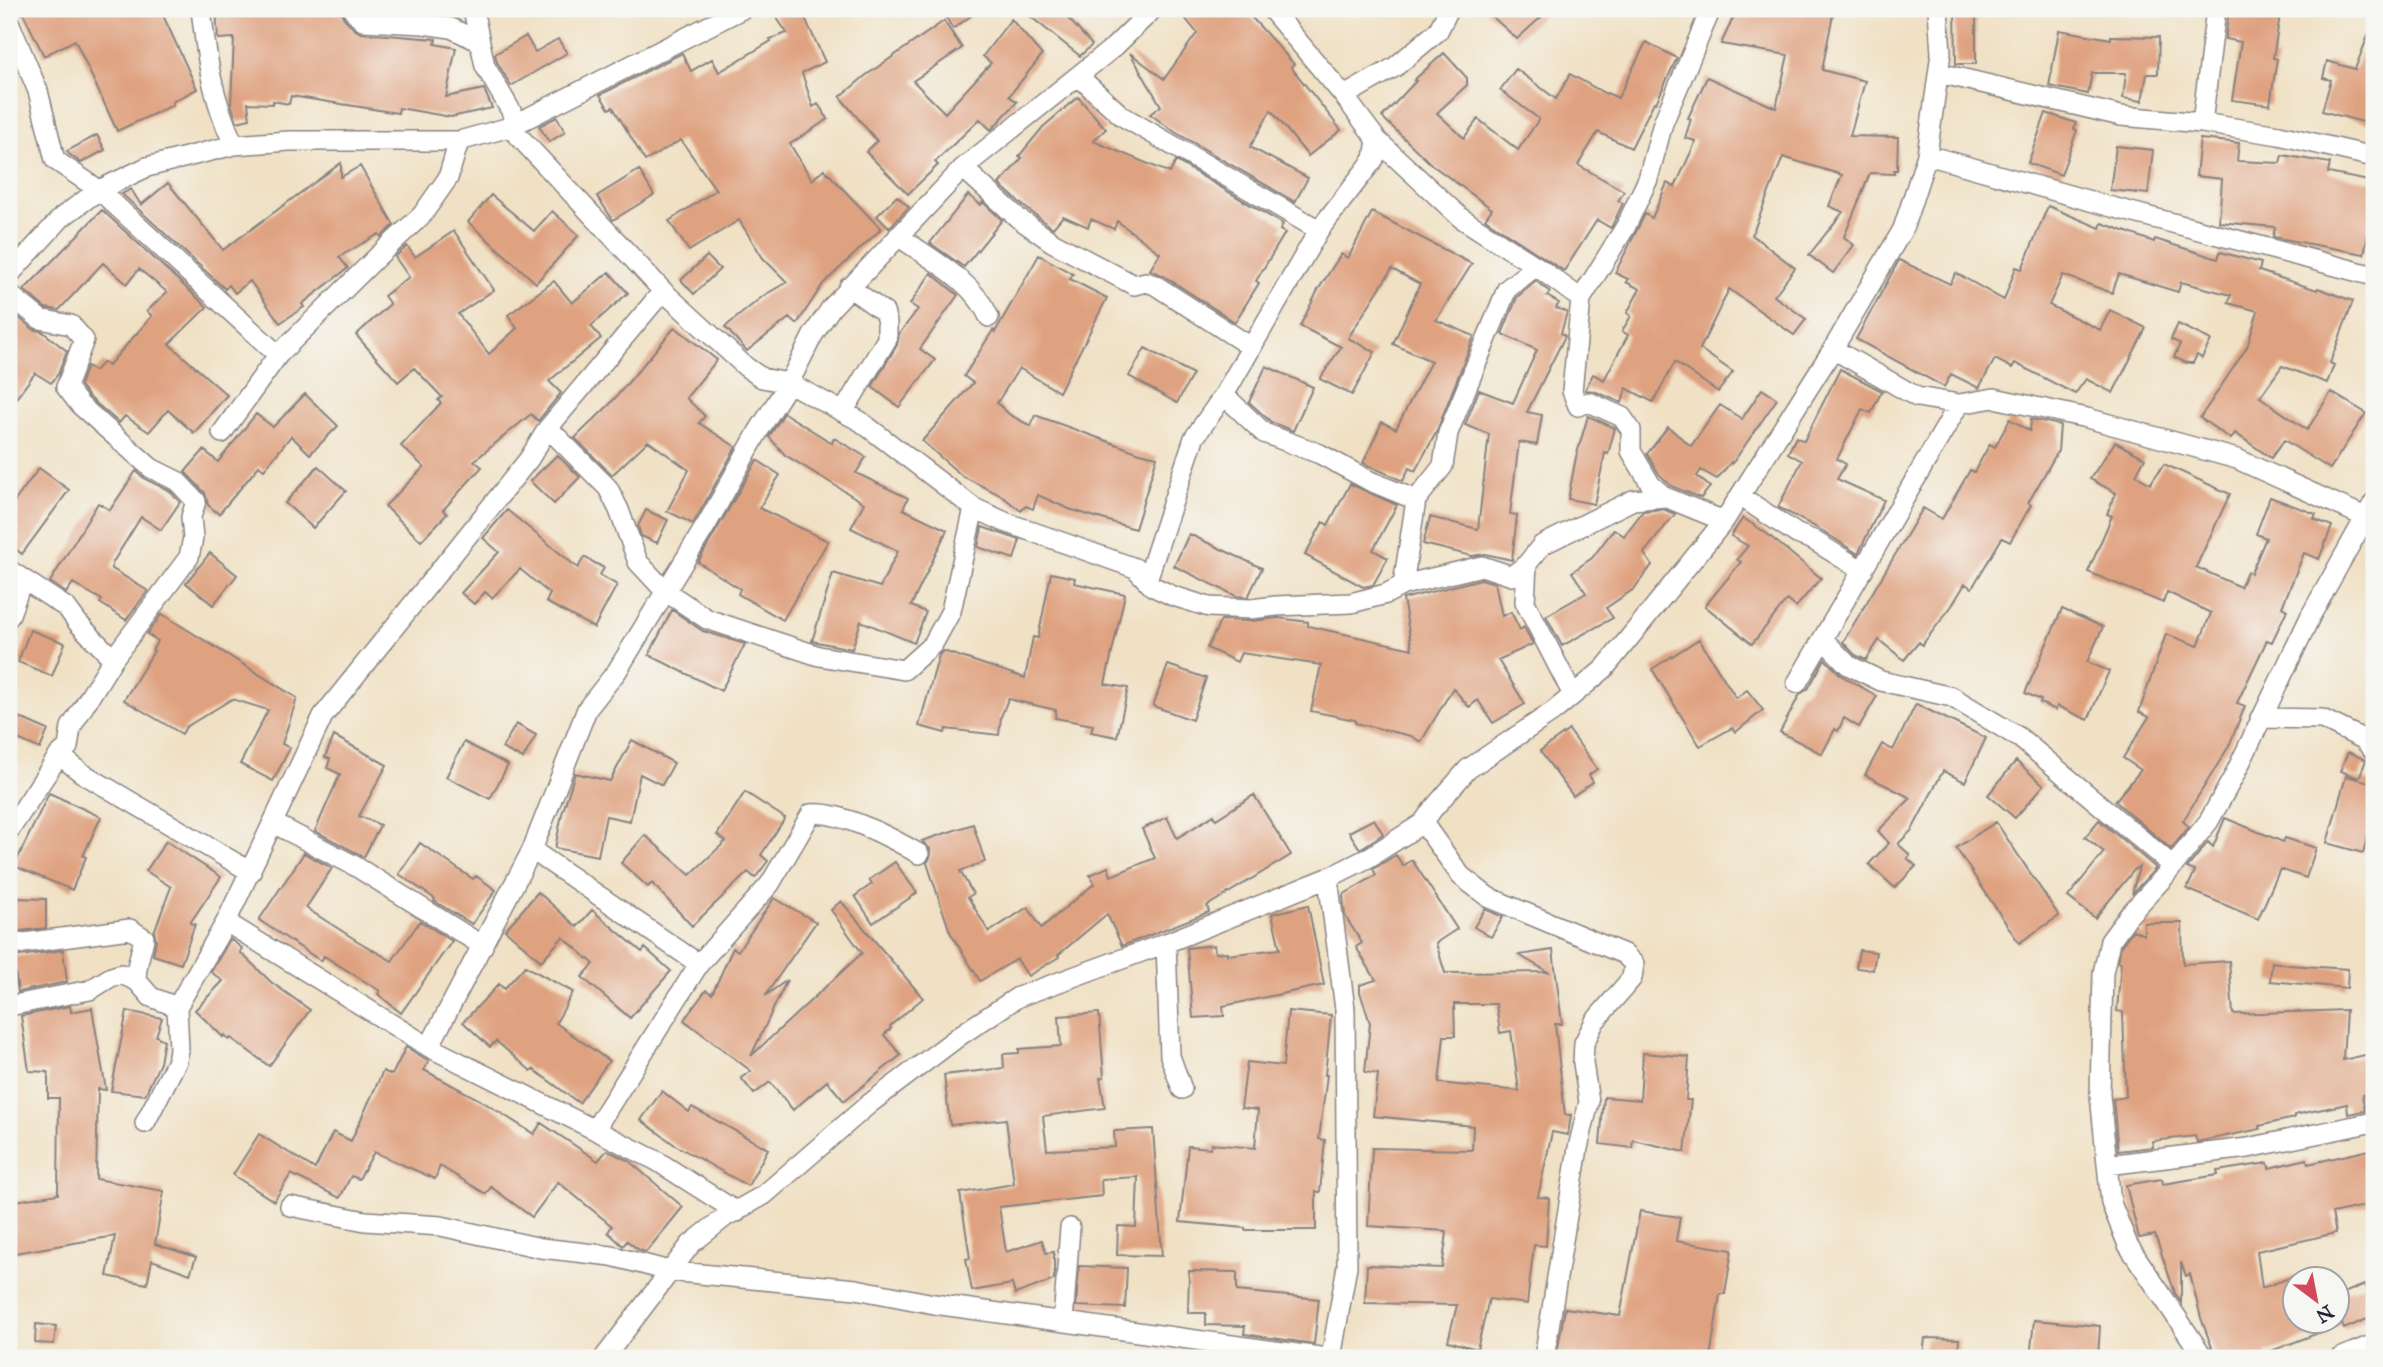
<svg xmlns="http://www.w3.org/2000/svg" width="2383" height="1367" font-family="'IM FELL Great Primer',serif">
  <style>
    .building { fill: #dfa280; fill-rule: evenodd }
    .lines { fill: none; stroke-linecap: round; stroke-linejoin: round }
    .street-casing { stroke: #898280; stroke-width: 22 }
    .street { stroke: #fff; stroke-width: 19 }
  </style>
  <rect width="100%" height="100%" fill="#f6f6f2"/>
  <filter id="ink" filterUnits="userSpaceOnUse"><feTurbulence type="fractalNoise" baseFrequency=".0143" numOctaves="2"/><feDisplacementMap in="SourceGraphic" scale="14" xChannelSelector="R" yChannelSelector="G"/><feConvolveMatrix kernelMatrix="1 2 1 2 8 2 1 2 1" color-interpolation-filters="sRGB"/></filter>
  <filter id="wash" filterUnits="userSpaceOnUse"><feTurbulence type="fractalNoise" baseFrequency=".00686" numOctaves="4" result="noise"/><feDisplacementMap in="SourceGraphic" scale="28" xChannelSelector="R" yChannelSelector="G"/><feGaussianBlur stdDeviation="1.57" result="paint"/><feColorMatrix in="noise" values="0 0 0 0 0 0 0 0 0 0 0 0 0 0 0 0 0 1.4 0 .05"/><feComposite in="paint" operator="in"/></filter>
  <g filter="url(#wash)">
    <rect width="100%" height="100%" fill="#f0e1c5"/>
    <g id="blocks">
      <path class="building" d="M21,9H145L135,14L162,13L197,89L172,102L173,105L117,131L75,40L44,56Z
        M216,9H340L343,17L354,29L361,33L436,39L435,44L456,48L446,97L484,89L492,108L451,117L399,108L398,113L291,96L289,104L273,101V104L248,103L250,119L237,122L231,103L234,38L218,39Z
        M771,9H801L825,62L802,73L813,107L818,104L828,119L790,144L812,180L824,169L881,229L823,284L797,324L789,318L747,351L725,327L763,296L787,282L763,258L739,220L689,251L669,221L716,190L681,140L645,161L613,107L609,109L600,95L682,53L691,71L712,59L719,72L771,41L770,39L787,33Z
        M941,9H980L953,29Z
        M1021,9H1060L1092,45L1080,56Z
        M1178,9H1244L1294,64L1291,67L1341,130L1308,156L1271,110L1250,147L1308,178L1295,202L1175,132L1150,114L1161,106L1130,53L1164,79L1197,33Z
        M1484,9H1550L1517,39Z
        M1737,9H1834L1822,70L1865,81L1850,136L1898,137L1897,170H1894V174L1870,173L1844,237L1854,245L1833,273L1809,255L1843,212L1829,206L1842,175L1783,157L1752,235L1795,268L1774,296L1806,319L1794,335L1729,289L1700,349L1733,372L1718,392L1675,362L1653,402L1626,388L1622,403L1594,391L1585,390L1593,374L1604,380L1628,335L1622,331L1631,316L1627,313L1640,289L1626,282L1628,279L1615,273L1645,214L1652,218L1667,183L1675,187L1696,141L1685,138L1691,119L1688,118L1707,77L1776,108L1788,55L1721,44Z
        M1955,9H1976V64H1956Z
        M2229,9H2281L2273,58L2277,59L2270,105L2232,100L2241,42L2225,39Z
        M1011,19L1042,55L1009,96L1017,102L991,130L980,119L935,162L938,165L908,194L866,152L877,141L840,97L865,76L944,21L962,48L913,81L945,113L991,63L983,56Z
        M2373,23H2374V125L2322,111L2331,80L2323,78L2327,61L2355,69Z
        M2059,30L2111,39V36L2159,37L2158,74H2147L2142,101L2123,98L2126,73H2092L2088,94L2049,86Z
        M526,36L535,52L558,39L567,53L511,86L497,62L495,54Z
        M1646,42L1677,58L1656,103L1654,102L1631,148L1598,132L1578,165L1624,191L1618,201L1623,203L1611,228L1597,220L1564,271L1485,219L1492,209L1432,165L1382,117L1416,81L1414,80L1444,53L1467,78V85L1437,113L1464,138L1478,119L1518,150L1539,119L1500,90L1516,69L1556,99L1570,74L1606,94L1607,93L1618,98Z
        M1078,97L1106,129L1093,141L1170,173L1176,161L1283,224L1280,230L1285,233L1256,281L1259,283L1235,322L1162,275L1150,270L1160,253L1117,221L1114,229L1091,219L1088,227L1063,216L1053,228L1026,208L999,184L1022,158L1019,156L1043,127Z
        M2046,113L2076,123L2074,129L2077,130L2061,175L2028,163Z
        M557,117L565,132L549,142L539,126Z
        M97,135L105,150L81,163L69,154L67,151Z
        M2200,139L2239,143L2237,161L2280,163L2282,155L2330,163L2328,173L2374,182V205L2364,254L2273,237L2275,227L2219,222L2222,179L2196,176Z
        M2116,146L2153,150L2148,194L2110,190Z
        M341,163V177L360,166L394,225L381,237L379,234L339,257L348,268L302,304L304,307L280,323L250,281L235,293L229,285L225,289L122,194L131,189L141,205L168,183L223,250Z
        M639,170L654,195L613,220L597,196Z
        M491,195L534,231L552,211L579,235L536,283L468,222Z
        M968,195L981,205L983,202L1002,220L964,267L930,243Z
        M897,196L909,207L889,228L877,216Z
        M2048,206L2100,228L2102,223L2154,242L2155,239L2218,259L2220,252L2261,263L2259,271L2317,290L2318,288L2353,301L2330,363L2334,365L2327,383L2282,366L2260,397L2307,430L2331,392L2366,413L2330,469L2284,440L2271,458L2235,433L2231,439L2200,418L2247,347L2258,311L2228,303L2231,295L2181,282L2178,292L2119,274L2112,293L2063,275L2049,305L2100,330L2110,310L2146,328L2113,393L2086,379L2075,394L2015,363L2012,368L1995,359L1979,388L1951,374L1944,387L1856,339L1899,260L1950,284L1956,273L2004,300L2016,267L2022,269Z
        M102,210L207,307L169,344L227,395L194,433L168,410L149,432L125,416L119,423L89,397L80,385L87,366L95,371L103,362L108,366L152,316L147,311L167,292L139,269L127,284L103,263L59,310L45,308L24,290Z
        M1372,212L1472,264L1436,320L1474,336L1436,433L1415,471L1409,468L1403,481L1363,463L1382,422L1396,429L1431,361L1393,344L1420,284L1392,269L1348,338L1375,352L1352,395L1320,379L1341,347L1300,326L1318,290L1341,254L1348,258Z
        M454,231L494,290L458,314L489,354L517,328L508,315L554,281L572,303L609,272L628,293L591,326L601,338L549,381L561,393L538,421L531,414L474,461L482,467L443,510L447,514L421,541L385,506L424,467L401,446L441,403L438,400L442,397L414,368L398,382L356,335L390,304L384,296L409,277L395,257L407,246L415,257Z
        M1039,255L1073,274L1070,279L1107,298L1059,392L1019,368L997,403L1010,415L1031,426L1035,415L1140,453L1157,457L1135,529L1069,509L1038,495L1033,509L1026,506L1021,511L1002,496L962,476L922,441L973,383L964,376L993,330L995,332Z
        M707,256L720,269L694,294L681,280Z
        M931,273L958,295L920,349L935,360L899,407L872,387L897,345L899,334L918,309L910,304Z
        M1536,281L1550,292L1547,296L1559,303L1556,308L1567,312L1561,333L1565,336L1527,412L1542,415L1537,445L1519,442L1510,514L1517,515L1512,560L1485,554L1472,556L1423,544L1430,517L1478,529L1489,434L1465,425L1479,390L1513,403L1537,350L1502,334L1517,297Z
        M13,313L33,329L43,332L67,351L58,374L51,383L35,373L9,408V317Z
        M2178,324L2211,340L2202,358L2197,355L2193,363H2186L2174,357L2180,344L2171,339Z
        M675,327L717,360L686,398L705,416L699,423L736,447L693,524L667,511L689,470L648,441L612,475L575,438L610,404Z
        M1145,348L1193,374L1177,403L1129,376Z
        M1266,366L1313,387L1293,431L1271,422L1249,402Z
        M1840,369L1882,391L1871,413L1862,409L1837,459L1846,464L1837,479L1884,500L1858,554L1823,531L1778,507L1802,461L1788,453L1796,437L1804,441Z
        M1762,389L1777,399L1732,464L1731,462L1717,479L1701,470L1697,476L1710,487L1701,498L1671,486L1659,474L1647,454L1668,427L1691,446L1720,405L1742,419Z
        M305,394L338,426L310,454L291,436L264,470L259,466L219,514L208,505L205,493L185,472L204,450L218,462L256,414L273,427Z
        M784,413L832,443L834,438L866,457L856,473L908,498L903,509L947,530L911,606L926,612L914,643L861,621L852,649L812,641L833,573L880,587L898,551L851,528L864,503L785,455L769,437Z
        M1588,416L1615,428L1608,454L1605,453L1594,504L1568,499L1576,457Z
        M2010,419L2030,431L2031,419L2060,425L2058,451L2028,503L2031,505L2010,542L2002,538L1972,588L1965,584L1951,607L1922,645L1919,642L1904,660L1879,640L1866,660L1855,655L1843,642L1923,508L1942,519L1970,470L1974,472L1990,444L1995,447Z
        M2115,442L2145,458L2136,475L2150,484L2164,464L2230,494L2196,567L2240,587L2247,572L2251,573L2266,538L2256,534L2270,497L2316,514L2314,519L2332,526L2319,559L2304,553L2282,607L2287,610L2272,642L2267,640L2237,703L2245,706L2229,746L2183,821L2189,827L2171,849L2115,801L2141,770L2123,758L2149,717L2139,712L2166,634L2198,646L2211,613L2167,592L2163,603L2088,572L2112,516L2107,514L2116,493L2090,479Z
        M557,455L580,477L554,504L530,481Z
        M757,460L780,475L759,508L828,541L783,620L738,594L740,589L698,562Z
        M318,466L346,491L313,528L285,503Z
        M39,468L69,490L22,554L9,544V509Z
        M136,471L145,479L170,491L180,502L161,530L141,517L113,562L111,568L148,591L126,620L100,603L102,600L73,583L66,593L50,582L98,503L110,510Z
        M1350,484L1397,505L1373,550L1388,558L1373,585L1363,587L1305,555L1323,522L1328,525Z
        M1663,509L1675,514L1644,553L1652,565L1634,589L1606,608L1613,618L1562,646L1546,616L1586,593L1572,572L1592,558L1614,529L1624,536L1643,511Z
        M507,510L578,568L584,557L604,568L600,575L617,585L594,628L546,602L550,594L520,569L492,598L485,592L474,604L461,593L499,552L483,538Z
        M646,510L668,520L657,543L641,536L638,526Z
        M1743,518L1766,533L1821,578L1796,607L1787,600L1752,644L1705,606L1741,562L1737,559L1748,546L1731,536Z
        M982,527L1020,540L1014,559L978,547Z
        M1189,534L1262,568L1248,597L1236,596L1174,566Z
        M210,553L237,575L213,605L186,583Z
        M1051,573L1075,578L1074,583L1125,594L1105,684L1128,688L1117,737L1091,732L1093,725L1055,718L1056,710L1008,699L1001,717L999,735L946,729L945,733L919,726L939,655L943,651L1025,678L1033,637L1038,638Z
        M1481,579L1495,583L1502,616L1511,612L1520,630L1524,627L1533,644L1498,660L1525,704L1493,723L1478,700L1469,707L1453,688L1421,742L1411,736L1355,723V720L1311,711L1321,665L1241,653L1237,662L1207,648L1221,620L1251,621L1278,618L1308,622V626L1412,649L1403,599Z
        M2062,609L2103,627L2087,662L2109,671L2088,720L2057,706L2056,710L2040,703L2041,700L2025,693Z
        M672,610L703,631L745,644L721,691L649,655Z
        M162,614L297,698L282,744L290,748L273,781L240,764L268,710L232,699L186,727L182,734L124,700L154,651L152,650L158,641L147,634Z
        M30,630L65,643L52,676L18,662Z
        M1699,639L1736,698L1747,690L1763,710L1736,732L1732,728L1700,746L1652,669Z
        M1825,659L1842,676L1877,696L1859,727L1844,718L1838,731L1835,729L1822,754L1780,732L1800,694L1808,689Z
        M1168,665L1206,678L1192,720L1153,706Z
        M1916,704L1986,738L1965,782L1943,771L1912,830L1898,844L1910,855L1907,858L1916,866L1895,888L1869,864L1889,843L1878,831L1911,798L1865,775L1882,744L1893,750Z
        M9,713L48,730L40,749L9,735Z
        M516,724L536,735L523,759L502,748Z
        M1569,730L1597,769L1589,775L1593,782L1573,796L1540,751Z
        M334,736L387,765L359,816L380,825L364,857L315,831L340,774L327,768L330,759L325,757Z
        M632,740L674,763L662,785L640,774L630,821L606,816L598,856L555,848L562,814L575,773L610,781Z
        M464,742L508,765L490,799L446,777Z
        M2348,752L2366,760L2359,778L2340,771Z
        M2016,761L2044,785L2015,818L1988,795Z
        M2346,776L2374,783V814L2363,853L2327,843Z
        M745,792L785,818L761,855L768,861L755,878L748,872L692,926L652,883L648,887L621,863L645,835L690,875L726,841L717,835Z
        M49,793L101,817L83,856L86,857L72,890L14,866Z
        M1254,795L1291,855L1207,906L1209,912L1122,946L1107,914L1058,955L1059,957L1028,976L1017,959L980,981L950,932L927,863L931,855L930,849L922,841L973,824L985,862L960,871L973,894L968,897L989,932L1028,907L1041,928L1094,884L1090,875L1108,867L1111,876L1155,858L1142,829L1167,817L1177,838L1214,815L1216,819Z
        M2225,818L2283,842L2285,838L2316,848L2306,878L2280,869L2258,919L2187,889L2195,871L2187,868L2208,842L2213,847Z
        M1374,819L1383,834L1360,849L1349,832Z
        M2099,820L2156,868L2132,894L2139,867L2134,870L2095,918L2068,897L2104,852L2085,837Z
        M1996,822L2059,916L2019,943L1956,848Z
        M166,841L221,877L190,923L195,924L181,964L153,955L156,940L154,932L171,887L146,871Z
        M420,843L473,879L476,876L496,890L472,924L434,901L435,899L399,874Z
        M304,853L332,868L306,908L356,940L392,961L420,921L452,941L401,1013L378,994L380,991L324,956L321,961L259,920Z
        M1396,855L1403,866L1412,860L1457,929L1436,943L1445,973L1548,972L1519,955L1553,950L1562,1024H1555L1565,1115H1571L1568,1135L1552,1132L1538,1197L1549,1198L1546,1246L1534,1245L1527,1304L1489,1299L1477,1349L1448,1341L1457,1305L1365,1303L1367,1265L1442,1268L1447,1233L1446,1231L1368,1226L1372,1148L1472,1150L1473,1126L1373,1116L1378,1074L1365,1072L1370,1023L1360,992V985L1376,980L1356,947L1362,943L1345,916L1343,895L1376,875L1373,869ZM1454,1004H1496L1500,1033L1511,1031L1519,1091L1439,1083L1444,1036H1455Z
        M895,862L917,893L873,923L855,896L872,884L869,880Z
        M538,892L577,927L592,910L642,952L645,948L671,971L630,1018L582,977L594,964L563,937L541,961L505,930Z
        M13,898L46,899V928L12,932Z
        M774,898L816,922L765,996L787,980L751,1056L862,953L831,910L841,901L923,998L890,1026L891,1028L884,1035L901,1055L844,1101L827,1081L793,1110L770,1082L754,1094L741,1078L751,1071L684,1020L706,990L712,994L733,948L738,951Z
        M1308,905L1324,985L1223,1006L1224,1016L1193,1018L1187,948L1214,945L1215,953L1227,952V955L1280,949L1272,914Z
        M1485,909L1503,917L1491,937L1474,927Z
        M2144,923H2182L2183,964L2229,961L2233,1014L2346,1010L2343,1060L2374,1053V1093L2362,1095L2365,1111L2348,1114L2347,1104L2294,1115V1118L2259,1126L2260,1129L2197,1142L2195,1136L2152,1141L2153,1147L2118,1151L2113,1099L2126,1097L2123,1012L2117,1011L2121,963L2118,962L2121,946L2133,930L2144,935Z
        M230,939L242,948L240,952L271,982L310,1010L269,1066L231,1038L229,1040L225,1035L223,1037L195,1010L223,981L211,972Z
        M63,950L67,982L18,992L13,957Z
        M1859,950L1876,952L1873,970L1856,968Z
        M2272,962L2289,965L2348,969L2347,988L2270,981Z
        M525,966L573,992L556,1023L609,1061L579,1103L533,1069L531,1071L496,1041L490,1047L463,1022L499,984L504,989Z
        M70,1006L71,1012L92,1008L106,1090L98,1089L96,1179L164,1191L155,1244L196,1257L190,1274L152,1260L147,1284L107,1276L115,1236L9,1254V1202L58,1194L59,1098H48V1072L29,1071L21,1016Z
        M127,1011L162,1018L156,1036L164,1040L160,1063L145,1095L111,1091Z
        M1288,1011L1331,1015L1325,1075H1327L1319,1139L1325,1140L1320,1192H1316V1230H1245V1228L1180,1222L1188,1146L1210,1148L1211,1144L1255,1148L1258,1110L1241,1108L1247,1062L1283,1066Z
        M1099,1013L1104,1077L1100,1078L1105,1108L1043,1116L1047,1150L1115,1147L1114,1131L1153,1129L1162,1256L1117,1255L1118,1226L1136,1227L1138,1177L1101,1179L1102,1196L999,1207L1006,1252L1042,1240L1046,1253L1054,1252V1280L1015,1294L1012,1284L972,1291L966,1259L970,1258L960,1193L1014,1184L1006,1119L950,1125L944,1075L1004,1068L1003,1054L1019,1053V1049L1061,1046L1059,1016Z
        M406,1047L429,1061L424,1070L480,1100L534,1134L541,1123L598,1161L607,1150L629,1161L683,1207L646,1252L639,1250L627,1241L623,1246L608,1232L612,1226L558,1182L532,1217L491,1187L486,1194L440,1166L435,1179L374,1152L359,1179L351,1176L340,1198L291,1174L274,1201L233,1175L259,1134L315,1169L333,1132L351,1141L383,1071L392,1075Z
        M1643,1053L1689,1057L1686,1100H1691L1685,1152L1633,1140L1632,1148L1600,1144L1604,1097L1640,1100Z
        M662,1091L689,1112L692,1107L768,1149L748,1186L675,1145L641,1120Z
        M2374,1149V1204L2332,1213L2336,1233L2257,1251L2262,1288L2295,1276V1321H2337V1296L2365,1284L2374,1305V1316L2344,1329L2342,1324L2266,1353L2268,1358H2216L2201,1318L2190,1274L2186,1276L2181,1262V1302L2175,1293L2155,1235L2139,1238L2126,1185L2162,1179L2163,1184L2218,1175L2217,1171L2268,1163L2269,1168L2307,1159L2308,1164Z
        M1640,1211L1680,1217L1676,1241L1732,1250L1725,1294H1720L1710,1358H1594L1557,1353L1565,1308L1620,1316Z
        M1079,1266L1127,1268L1125,1308L1076,1306Z
        M1189,1271L1237,1272V1291L1319,1299L1314,1344L1244,1334L1245,1326L1206,1325V1313H1188Z
        M2034,1320L2100,1326L2098,1358H2030Z
        M36,1324L56,1326L54,1344L35,1343Z
        M1925,1338L1959,1339L1958,1356L1923,1355Z"/>
    </g>
  </g>
  <g filter="url(#ink)">
    <use href="#blocks" fill-opacity="0" stroke="#898280" stroke-width="2"/>
    <g class="lines">
      <defs>
        <path id="street" d="M201,9C207,61 212,97 234,145
          M352,9L363,21L423,24L451,28L480,42
          M473,9L485,66L518,123
          M1271,9L1344,96L1377,140L1461,218L1536,266L1581,299
          M1711,9L1663,123L1648,179L1626,226L1581,299L1572,391L1578,406L1589,402L1622,417L1631,430V451L1651,485L1665,497L1724,521
          M9,22L38,91L55,160L99,190L278,355
          M1939,73L2121,116L2202,123L2279,135L2374,157
          M1078,76L1122,116L1319,230
          M1344,96L1395,67L1438,31L1449,9
          M2202,123L2216,9
          M510,127L663,291L746,367L762,378L789,383L860,421L974,508L1005,522L1135,568L1152,586L1173,596L1209,607L1251,609L1276,606L1351,603L1386,594L1403,585L1482,566L1512,576L1527,564L1542,545L1633,500L1665,497
          M1927,155L2108,206L2374,276
          M963,168L1018,218L1052,242L1134,285L1146,282L1155,285L1251,347
          M898,236C930,259 973,280 989,317
          M9,275L62,217L99,190L147,167L234,145L289,141H459L510,127L742,9
          M9,294L40,319L71,325L84,340L66,387L80,405L151,468L177,481L196,501L191,517L193,538L189,557L113,659L71,727L68,747L59,755L9,831
          M1833,349L1917,397L1959,404L1994,398L2087,418L2237,459L2374,521
          M1224,395L1264,433L1320,454L1370,481L1416,500
          M843,412L887,339V322L884,312L849,287
          M548,428L608,488L619,510L638,562L665,591L707,619L819,656L904,670L933,644L951,611L974,508
          M222,433L278,355L378,256L422,215L448,178L459,141
          M1740,496L1797,534L1813,540L1863,571
          M1527,564L1525,602L1573,695
          M9,570L67,608L78,623L113,659
          M1147,580L1194,438L1224,395L1319,230L1374,159L1377,140
          M1403,585L1416,500L1443,466L1448,433L1507,289L1536,266
          M9,617L23,579
          M1823,639L1848,665L1881,681L1952,697L2020,738L2173,866
          M1797,683L1959,404
          M2260,718L2322,719L2363,739L2374,751
          M59,755L82,773L251,872
          M273,823L355,866L483,946
          M1423,823L1461,876L1488,897L1624,954L1634,964L1632,978L1595,1021L1584,1043L1583,1063L1589,1102L1578,1148L1544,1358
          M532,850L699,964
          M1328,878L1345,1009L1347,1266L1331,1358
          M226,922L429,1047L657,1161L737,1212
          M1166,943L1170,1056L1182,1089
          M9,945L130,929L144,938C142,951 134,969 137,981
          M9,1006L90,990L111,977L121,974L137,981L151,997L177,1007
          M429,1047L532,850L587,709L617,671L708,522L758,432L789,383L813,335L831,308L963,168L1114,47L1153,9
          M145,1123L177,1061L179,1049L177,1007L226,922L323,716L529,459L548,428L663,291
          M595,1129L699,964L770,884L811,814C839,810 894,839 919,854
          M2107,1165L2248,1148L2374,1122
          M290,1206L365,1221L441,1226L541,1248L612,1256L669,1271L856,1289L934,1304L1327,1358
          M1063,1321L1070,1228
          M604,1358L691,1244L725,1217L764,1195L869,1104L962,1034L1018,997L1166,943L1328,878L1368,858L1423,823L1432,810L1468,769L1554,711L1604,669L1724,521L1833,349L1903,229L1927,155L1941,53L1938,9
          M2204,1358L2128,1245L2111,1203L2100,1095L2103,973L2110,941L2129,915L2165,876L2209,821L2234,776L2311,615L2374,502
          M2340,1358L2374,1344"/>
      </defs>
      <use href="#street" class="street-casing"/>
      <use href="#street" class="street"/>
    </g>
  </g>
  <rect width="2383" height="1367" fill="none" stroke="#f6f6f2" stroke-width="35"/>
  <g transform="translate(2316 1300) rotate(148)"><circle r="33" fill="#f6f6f2" stroke="#a1a1a9" stroke-width="2"/>
  <path d="M0-5L12 26L0 18L-12 26Z" fill="#d1495b"/>
  <text y="-10" font-size="19" font-weight="bold" text-anchor="middle" fill="#22223b">N</text>
  </g>
</svg>
